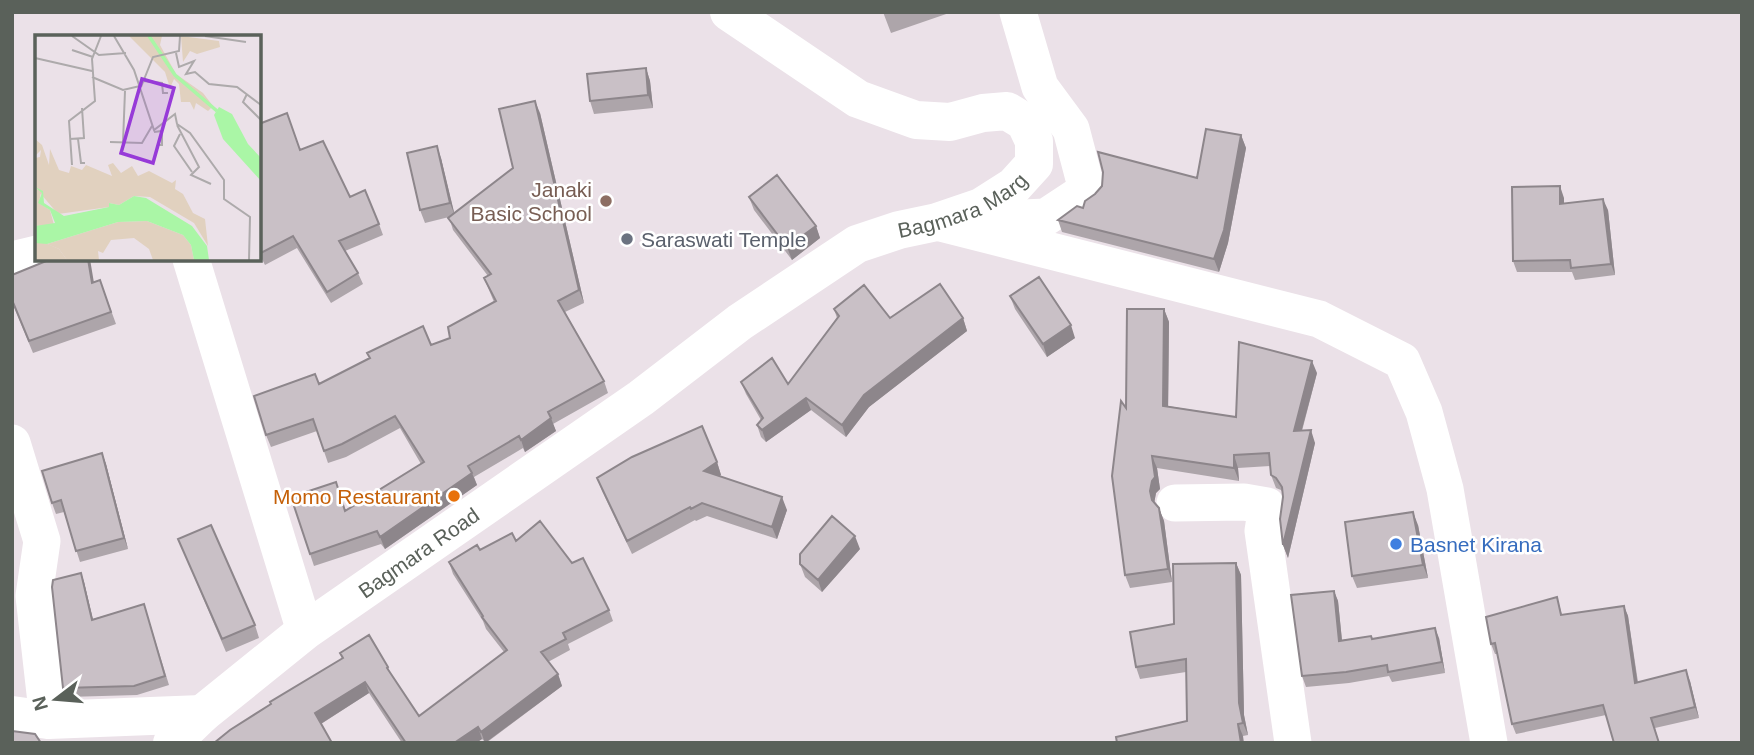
<svg xmlns="http://www.w3.org/2000/svg" width="1754" height="755" font-family="Helvetica,sans-serif">
  <style>
    .lines { fill: none; stroke-linecap: round; stroke-linejoin: round }
    .minor { stroke: #fff; stroke-width: 37 }
    .secondary { stroke: #fff; stroke-width: 38 }
    .wall { fill: #ada5aa }
    .shaded-wall { fill: #8d868b }
    .building { fill: #c9c0c6; stroke: #8d868b; stroke-width: 2 }
    .education-dot { fill: #8d6e63; stroke: #fff; stroke-width: 2.5 }
    .worship-dot { fill: #6b7280; stroke: #fff; stroke-width: 2.5 }
    .food-dot { fill: #e8710a; stroke: #fff; stroke-width: 2.5 }
    .shop-dot { fill: #3f7fe0; stroke: #fff; stroke-width: 2.5 }
    .labels { text-anchor: middle; dominant-baseline: central; stroke-width: 5; stroke-linejoin: round; paint-order: stroke }
    .education-label { font-size: 21px; fill: #785e54; stroke: #fff; text-anchor: end }
    .street-label { font-size: 21px; fill: #5a615a; stroke: #fff }
    .worship-label { font-size: 21px; fill: #5b616d; stroke: #fff; text-anchor: start }
    .food-label { font-size: 21px; fill: #c56008; stroke: #fff; text-anchor: end }
    .shop-label { font-size: 21px; fill: #366cbe; stroke: #fff; text-anchor: start }
    .inset-river { fill: none; stroke: #aaf6a6; stroke-width: 3.5 }
    .inset-road { fill: none; stroke: #adaaab; stroke-width: 2 }
    .view { fill: #973ad8; fill-opacity: 0.15; stroke: #973ad8; stroke-width: 3.5 }
    .inset-edge { fill: none; stroke: #5a615a; stroke-width: 3.5 }
  </style>
  <rect width="100%" height="100%" fill="#ebe1e8"/>
  <g class="lines">
    <path class="minor" d="M976,220L1046,217L1087,190L1071,129L1040,87L1018,12
      M937,222L1319,319L1402,361L1424,412L1445,489L1489,743
      M191,259L305,631
      M12,260L37,254
      M12,443L42,541L34,596L48,720
      M1175,503L1244,502L1267,506L1263,531L1293,743"/>
    <g class="secondary">
      <path d="M12,715L48,720L202,714"/>
      <path id="s1" d="M172,743L202,714L305,631L641,398L740,322L857,244L899,230L937,222L981,207L1014,186L1034,164V141L1025,122L1007,111L983,113L950,122L916,120L858,99L729,12"/>
    </g>
  </g>
  <path class="wall" d="M883,12H952L891,33Z
    M646,68L650,81L653,108L594,114L590,101Z
    M540,113L584,303L565,312L604,381L608,393L553,424L556,431L525,452L523,448L474,477L477,485L385,549L381,544L314,566L291,497L346,511L421,464L400,428L346,457L328,463L317,431L271,447L266,435L319,384L369,358L367,353L431,345L450,338L494,302L484,278L488,276L453,230L449,217L425,223L420,210L441,158L454,213L513,168Z
    M259,124L300,150L379,224L383,235L345,251L358,273L363,284L331,303L297,248L265,265L259,253Z
    M1241,135L1246,148L1228,243L1219,272L1062,232L1058,220L1083,208L1197,178Z
    M749,197L816,226L820,238L792,260L754,210Z
    M1564,198V204L1608,210L1615,275L1575,280L1572,272H1517L1513,261Z
    M100,280L116,324L33,353L12,302Z
    M1010,296L1075,338L1047,357L1015,309Z
    M834,309L890,318H963L967,331L869,407L846,437L811,410L766,442L761,437L757,425L761,420L746,394L741,382L788,384L837,318Z
    M1164,309L1169,322L1168,406L1236,417L1317,373L1302,431L1315,443L1288,558L1283,545V493L1281,490L1276,488L1271,475L1270,466L1238,468L1239,481L1157,468L1160,489L1156,493L1154,503L1159,508L1164,521L1172,582L1130,588L1125,575L1126,408Z
    M102,453L106,464L128,549L80,562L64,512L56,514L52,503Z
    M717,462L721,475L719,476L787,510L777,539L707,516L696,521L695,520L632,554L602,491L597,478Z
    M1418,525L1428,578L1357,588L1352,576Z
    M178,539L255,625L259,638L226,652Z
    M516,541L609,610L613,621L568,644L570,650L548,662L558,674L562,686L486,743L482,739L476,743H402L369,693L321,724L214,743L342,659L340,653L388,667L390,673L419,716L504,652L486,629L483,621L453,574L449,562L480,550Z
    M860,549L822,592L805,577L800,564Z
    M1236,563L1241,575L1244,715L1248,735L1243,736L1187,721L1186,672L1140,679L1136,667L1174,624Z
    M81,573L84,582L93,619L144,604L169,685L137,695L67,697L63,688Z
    M1334,591L1338,601L1342,640L1371,636L1372,639L1439,638L1445,673L1392,682L1389,676L1349,683L1306,687L1302,676Z
    M1557,597L1562,615L1624,606L1628,616L1638,682L1690,681L1699,718L1655,728L1659,743H1614L1606,715L1516,734L1512,724L1497,654H1495L1491,644Z"/>
  <path class="shaded-wall" d="M646,68L650,81L653,108L648,95Z
    M535,101L540,113L584,303L579,290Z
    M1241,135L1246,148L1228,243L1219,272L1214,259Z
    M437,146L441,158L455,216L450,203Z
    M1560,186L1564,198V216L1560,204Z
    M1603,199L1608,210L1615,275L1611,264Z
    M816,226L820,238L792,260L787,247Z
    M88,259H90L96,295L92,283Z
    M1164,309L1169,322L1168,418L1163,406Z
    M963,318L967,331L869,407L846,437L842,425L864,395Z
    M1071,325L1075,338L1047,357L1043,344Z
    M1312,361L1317,373L1298,444L1294,431Z
    M806,398L811,410L766,442L762,430Z
    M551,418L556,431L525,452L521,440Z
    M1311,430L1315,443L1288,558L1283,545Z
    M102,453L106,464L128,549L124,538Z
    M1234,455L1238,468L1239,481L1234,468Z
    M1152,456L1157,468L1160,489L1156,493L1154,504L1157,513L1150,491Z
    M717,462L721,475L709,484L704,471Z
    M472,473L477,485L385,549L380,537Z
    M782,497L787,510L777,539L772,527Z
    M1159,508L1164,521L1172,582L1168,569Z
    M1413,512L1418,525L1428,578L1423,565Z
    M855,536L860,549L822,592L818,580Z
    M1236,563L1241,575L1244,715L1248,735L1243,723L1239,703Z
    M81,573L84,582L95,629L92,620Z
    M1334,591L1338,601L1343,651L1339,641Z
    M1624,606L1628,616L1639,693L1635,683Z
    M1435,628L1439,638L1445,673L1442,662Z
    M1686,670L1690,681L1699,718L1695,707Z
    M558,674L562,686L485,743L481,732Z
    M365,682L369,693L319,725L315,713Z
    M1238,724L1243,736L1244,743H1241Z
    M478,727L482,739L476,743H454Z"/>
  <path class="building" d="M646,68L648,95L590,101L587,74Z
    M535,101L579,290L558,301L604,381L548,412L551,418L521,440L519,436L468,466L472,473L380,537L377,531L310,554L291,497L336,482L345,511L424,462L395,416L342,444L324,451L313,419L266,435L254,396L315,374L319,384L370,358L367,353L423,326L431,345L450,338L448,327L496,301L484,278L491,274L448,218L513,168L499,109Z
    M287,113L300,150L323,141L350,197L365,190L379,224L339,241L358,273L327,292L293,236L261,253L259,250V124Z
    M1206,129L1241,135L1224,230L1214,259L1058,220L1077,206L1083,208L1085,201L1095,194L1102,186L1103,172L1098,152L1197,178Z
    M437,146L450,203L420,210L407,153Z
    M777,175L816,226L787,247L749,197Z
    M1560,186V204L1603,199L1611,264L1571,268L1570,260L1513,261L1512,187Z
    M51,259H88L92,283L100,280L111,312L29,341L12,300V275Z
    M1039,277L1071,325L1043,344L1010,296Z
    M940,284L963,318L864,395L842,425L806,398L762,430L757,425L763,418L741,382L772,358L788,384L839,316L834,309L864,285L890,318Z
    M1127,309H1164L1163,406L1236,417L1239,342L1312,361L1294,431L1311,430L1283,545L1280,519L1283,497L1282,487L1276,478L1271,475L1269,453L1234,455V468L1152,456L1155,477L1152,481L1150,491L1152,500L1159,508L1168,569L1125,575L1112,476L1121,401L1126,408Z
    M702,426L717,462L704,471L782,497L772,527L702,503L691,509L690,507L627,541L597,478L632,457Z
    M102,453L124,538L76,551L61,500L52,503L42,471Z
    M1413,512L1423,565L1352,576L1345,522Z
    M832,516L855,536L818,580L800,564V554Z
    M540,521L572,563L583,558L609,610L563,633L566,639L541,652L558,674L481,732L478,727L454,743H406L365,682L315,713L332,743H214L230,730L271,704L270,702L343,658L340,653L369,635L388,667L387,668L419,716L507,650L482,617L483,616L449,562L477,545L480,550L512,533L516,541Z
    M211,525L255,625L222,639L178,539Z
    M1236,563L1239,703L1243,723L1238,724L1241,743H1117L1116,737L1187,721L1186,659L1136,667L1130,632L1174,624L1173,564Z
    M81,573L92,620L144,604L165,676L134,686L63,688L52,587L53,580Z
    M1334,591L1339,641L1371,636L1372,639L1435,628L1442,662L1388,672L1387,665L1346,672L1302,676L1291,595Z
    M1557,597L1561,615L1624,606L1635,683L1686,670L1695,707L1651,718L1659,743H1614L1603,705L1512,724L1495,643L1491,644L1486,617Z
    M12,731L35,734L41,743H14L12,740Z"/>
  <circle class="education-dot" cx="606" cy="201" r="7"/>
  <circle class="worship-dot" cx="627" cy="239" r="7"/>
  <circle class="food-dot" cx="454" cy="496" r="7"/>
  <circle class="shop-dot" cx="1396" cy="544" r="7"/>
  <g class="labels">
    <g class="education-label">
      <text x="592" y="189">Janaki<tspan x="592" dy="24">Basic School</tspan></text>
    </g>
    <g class="street-label">
      <text stroke="none"><textPath href="#s1" startOffset="961">Bagmara Marg</textPath></text>
      <text stroke="none"><textPath href="#s1" startOffset="312">Bagmara Road</textPath></text>
    </g>
    <g class="worship-label">
      <text x="641" y="239">Saraswati Temple</text>
    </g>
    <g class="food-label">
      <text x="440" y="496">Momo Restaurant</text>
    </g>
    <g class="shop-label">
      <text x="1410" y="544">Basnet Kirana</text>
    </g>
  </g>
  <g transform="translate(35 35)">
    <rect width="226" height="226" fill="#ebe1e8"/>
    <path d="M0,104L7,110L14,130L15,114L24,135L34,138L36,131L47,135L51,130L77,141L73,130L78,128L86,138L97,131L103,141L114,136L137,148L141,145L140,154L148,159L158,178L170,184L173,211L159,188L115,162L99,161L84,170L74,168V172L23,179L0,152V123L5,122L6,115L0,121ZM1,154L6,157L4,168L15,175L19,190L0,191ZM112,186L148,200L156,210L159,225H118L114,214L99,203L76,205L68,218L63,216L64,225H32L24,214L12,209L83,187Z" fill="#e1d1bf"/>
    <path d="M94,1H127L125,10L141,39L168,58L178,71L173,76L161,68L159,75L155,67H146L144,49L139,44L135,53L130,37ZM146,1L184,6L185,12L162,19L155,16L148,27ZM6,206L24,214L32,225H0V208Z" fill="#e1d1bf"/>
    <path d="M184,72L197,79L213,109L226,123V146L188,104L179,80ZM0,152L8,156L9,168L29,181L74,172V168L84,170L99,161L111,163L157,191L172,211L174,225H159L156,210L148,200L112,186L83,187L12,209L0,208V191L20,188L15,175L3,168L7,158Z" fill="#aaf6a6"/>
    <path class="inset-river" d="M114,1L140,40L182,76"/>
    <path class="inset-road" d="M37,1L64,20L91,18M79,1L99,35L119,95L140,79L142,89L155,98L189,145V164L215,182L214,225M170,1L211,7M37,15L58,22M141,18L144,32L159,26L151,39L160,37L174,49L202,52L226,70M0,23L57,36M57,42L88,55L105,51M109,46L127,48L128,58H133M106,52L118,22L144,16L145,1M212,59L208,67L226,85M142,90L164,132L156,140L176,149M119,97L127,96V110H123M145,99L139,111L157,137M35,104L49,103L47,73M43,104L46,128H50M75,107L107,108L117,91M88,107L90,56M37,130L34,86L60,66L57,24L66,1"/>
    <path class="view" d="M107,44L139,53L118,128L86,118Z"/>
    <rect width="226" height="226" class="inset-edge"/>
  </g>
  <rect width="1754" height="755" fill="none" stroke="#5a615a" stroke-width="28"/>
  <g transform="translate(56 699) rotate(254)" stroke="#ffffff" stroke-width="5" paint-order="stroke">
  <path d="M0-5L12 26L0 18L-12 26Z" fill="#5a615a"/>
  <text y="-10" font-size="19" font-weight="bold" text-anchor="middle" fill="#5a615a">N</text>
  </g>
</svg>
